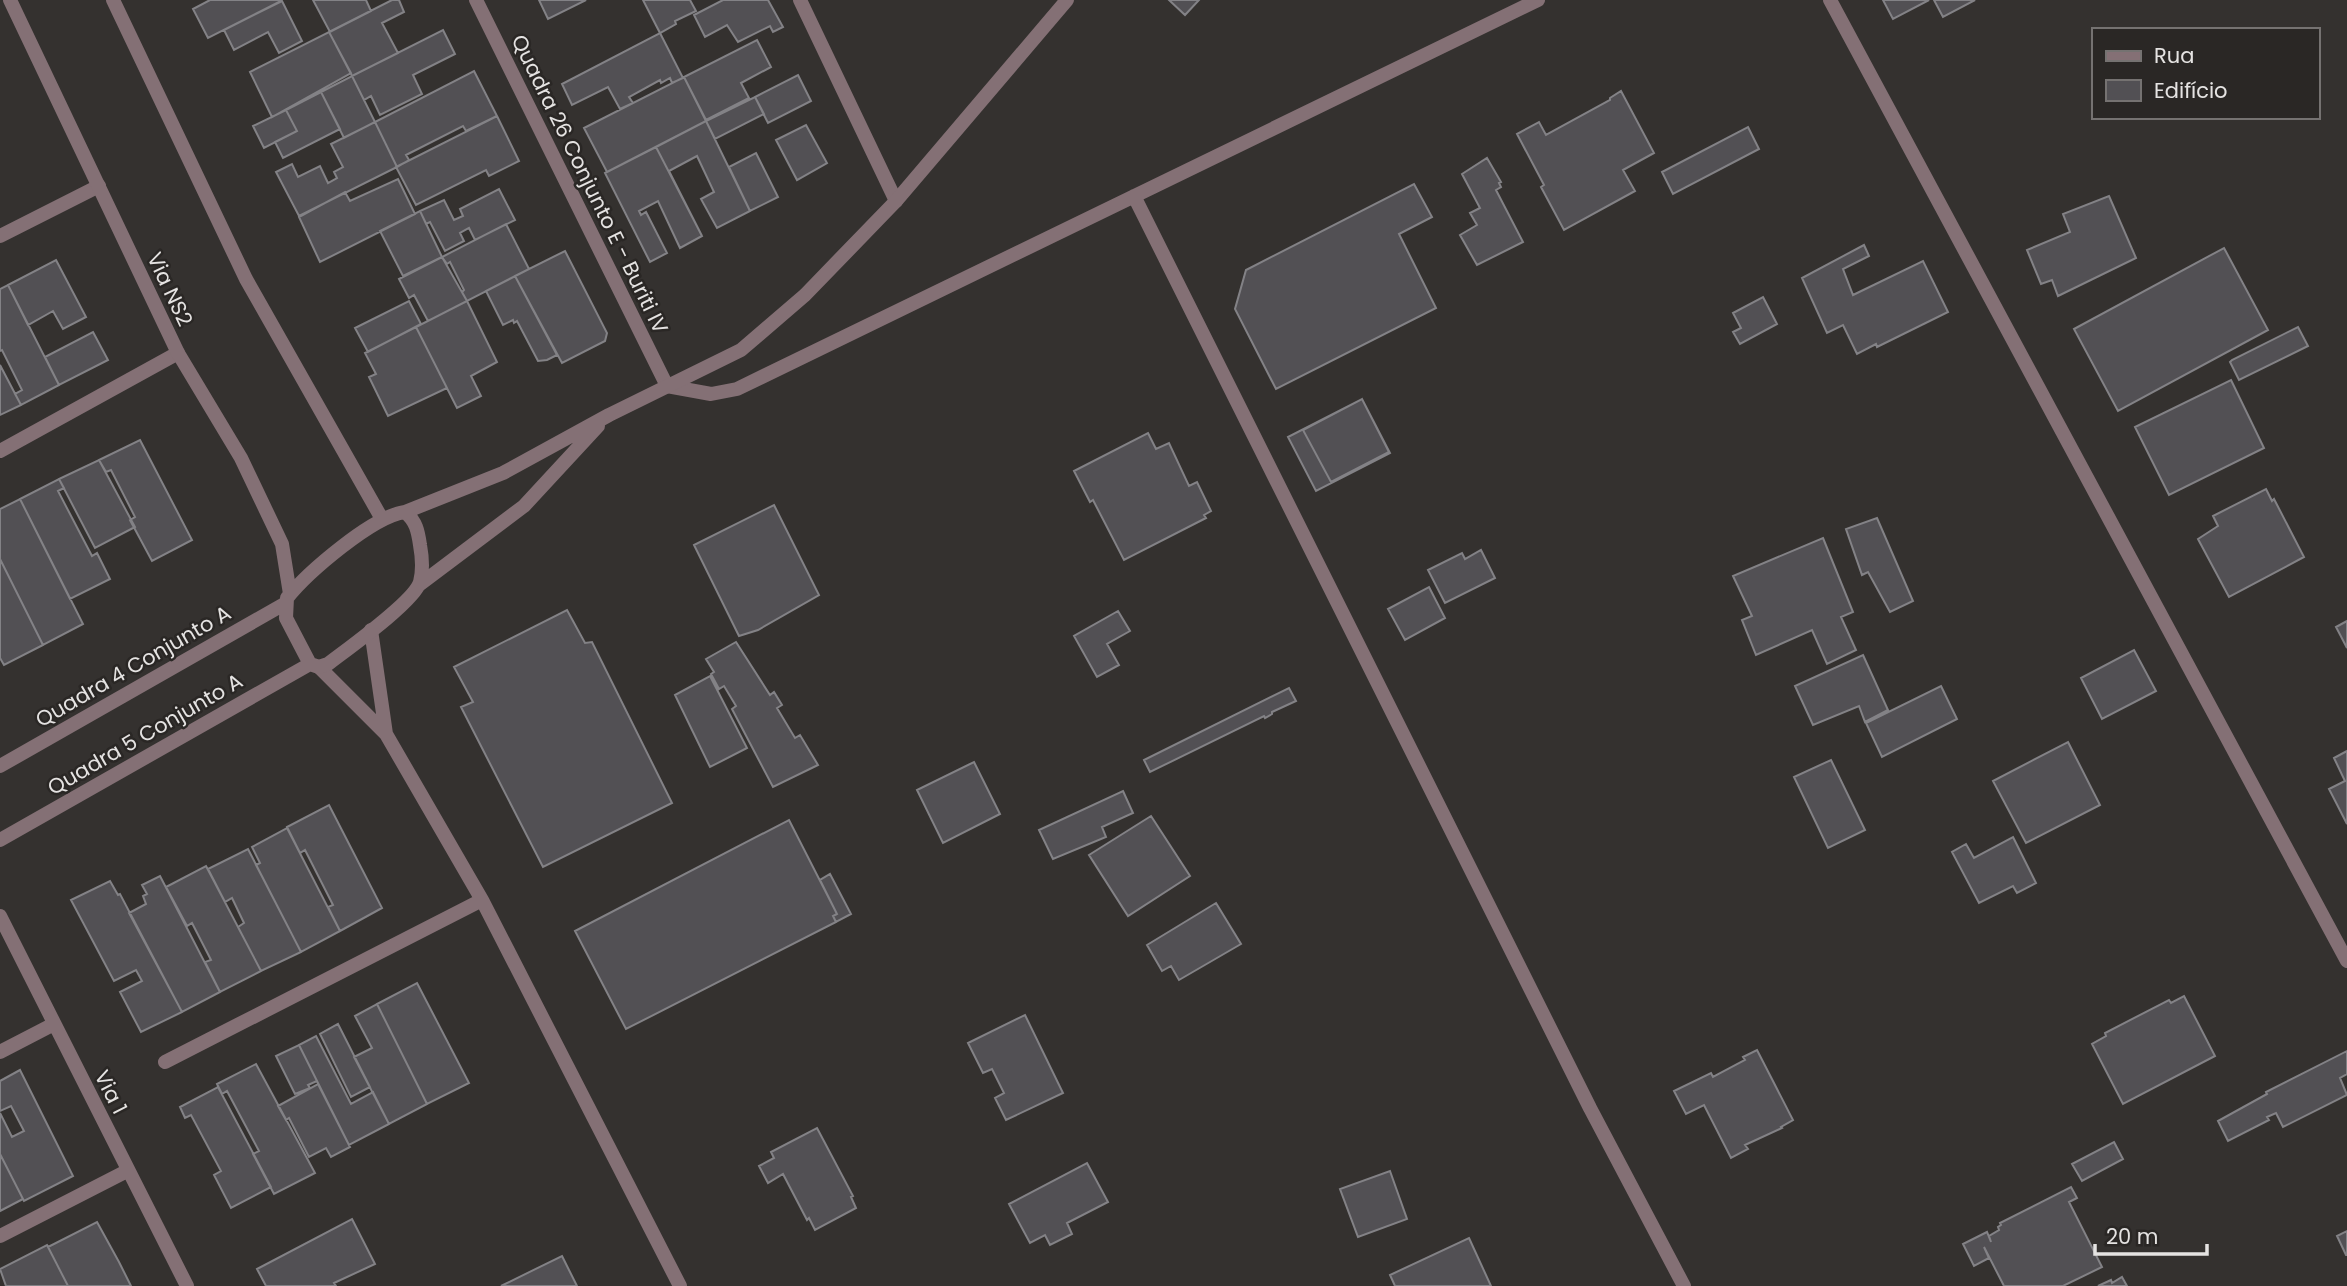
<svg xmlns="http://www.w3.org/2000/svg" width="2347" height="1286" font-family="Poppins,sans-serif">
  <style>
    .building { fill: #525054; stroke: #838286; stroke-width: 2 }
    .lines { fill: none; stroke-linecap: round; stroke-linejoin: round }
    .minor { stroke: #847075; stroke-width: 14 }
    .tertiary { stroke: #847075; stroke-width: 14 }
    .labels { text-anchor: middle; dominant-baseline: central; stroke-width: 5; stroke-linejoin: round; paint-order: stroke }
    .street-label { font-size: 21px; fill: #e5e3e2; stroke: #2a2725 }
  </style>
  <rect width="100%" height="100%" fill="#34312f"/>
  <path class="building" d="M210,0H280L281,1L208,38L193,9Z
    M313,0H366L371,11L330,32Z
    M392,0H399L404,12L382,23L398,53L352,76L329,32Z
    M539,0H586L548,19Z
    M643,0H690L696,11L675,21L676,24L660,33Z
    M723,0H768L783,27L773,32L770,26L738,42L727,25L705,37L694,15Z
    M1169,0H1199L1185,15Z
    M1883,0H1929L1893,19Z
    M1934,0H1975L1943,17Z
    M282,1L302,41L279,53L268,32L234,50L224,30Z
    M443,30L455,54L413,75L422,94L380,115L371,96L364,100L352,76Z
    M329,32L351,73L272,117L250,72Z
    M660,33L683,78L672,83L670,78L661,83L660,80L629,97L633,103L620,109L608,87L572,105L562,84Z
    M757,40L771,67L741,83L749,98L706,120L684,77Z
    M474,71L497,116L466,131L463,126L406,155L409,160L397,167L375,122Z
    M798,75L811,101L768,123L755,97Z
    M352,76L375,122L344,138L321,92Z
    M684,77L706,121L607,172L584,128Z
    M1621,91L1654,153L1623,170L1635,191L1564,230L1541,187L1544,185L1517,134L1539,122L1546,135L1610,100V98Z
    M321,92L340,129L283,158L275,142L297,131L286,110Z
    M755,97L764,114L715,139L706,121Z
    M286,110L297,131L264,148L253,126Z
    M497,116L519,161L489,176L486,170L416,205L396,167Z
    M706,121L750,211L717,228L701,199L714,192L697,156L669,171L702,236L656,147Z
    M375,122L397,167L299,216L276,172L292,164L298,177L320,166L328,183L337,178L334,172L343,167L331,144Z
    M806,125L827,163L797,180L776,140Z
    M1748,127L1759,149L1673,194L1662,172Z
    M656,147L702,236L680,248L658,201L639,211L641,215L646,212L667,253L650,262L605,173Z
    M756,153L778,197L750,211L729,167Z
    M1487,158L1501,182L1499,183L1501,187L1496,190L1523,242L1477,265L1460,235L1477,225L1470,213L1480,208L1462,174Z
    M398,179L415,214L320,262L299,217L345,192L350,201Z
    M1414,184L1432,217L1399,234L1436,308L1276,389L1235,309L1246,270Z
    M499,189L515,220L475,240L469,228L460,233L464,241L445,251L430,222L426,224L420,211L444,200L454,220L463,216L460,209Z
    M2109,196L2136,258L2058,296L2052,280L2041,284L2027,250L2070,232L2063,214Z
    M420,211L442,257L403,276L380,231Z
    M506,224L529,269L467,301L462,292L464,290L450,262L447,264L442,257Z
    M1864,245L1869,256L1843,269L1853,295L1923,261L1948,312L1877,347L1876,344L1857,354L1843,325L1827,333L1802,278Z
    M2224,248L2268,330L2118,411L2074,329Z
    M565,251L607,333L605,341L562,363L515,276Z
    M442,257L467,301L428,321L414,295L409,298L399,279Z
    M56,260L86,317L63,329L53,311L28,325L8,285Z
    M515,276L557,355L547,360L538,361L517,321L514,323L513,320L503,325L486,291Z
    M8,285L59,385L21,405L15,394L22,390L2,350L0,351V289Z
    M1763,297L1777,324L1740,344L1733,332L1741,328L1733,313Z
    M409,301L421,324L368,352L355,328Z
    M467,301L497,362L471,376L481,396L457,408L416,327Z
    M416,327L447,388L388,416L369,377L376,374L365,353Z
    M2298,327L2308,346L2239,380L2230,362L2232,360Z
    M93,332L108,360L59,385L45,357Z
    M0,365L21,405L0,415Z
    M2231,380L2264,448L2169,495L2135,427Z
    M1362,399L1390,453L1316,491L1288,437Z
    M1362,399L1389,452L1331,482L1303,430Z
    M1148,433L1156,449L1169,443L1189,486L1197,482L1211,511L1204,515L1206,518L1124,560L1093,500L1090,502L1074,471Z
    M140,440L192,540L152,561L130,520L135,517L111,470L106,472L99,460Z
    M99,460L135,527L95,548L59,479Z
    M59,479L64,488L58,491L92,556L97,553L110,579L70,599L20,499Z
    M2266,489L2272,501L2274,499L2304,557L2229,597L2198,539L2218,526L2213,516Z
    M20,499L83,624L43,645L0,559V509Z
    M774,505L819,595L758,630L739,636L694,545Z
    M1877,518L1913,601L1890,612L1868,572L1862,575L1846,529Z
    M1823,538L1853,612L1841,617L1856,650L1827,664L1812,630L1756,655L1742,620L1752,616L1733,576Z
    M1481,550L1495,578L1445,603L1428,570L1462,553L1465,559Z
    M0,559L43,645L4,665L0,658Z
    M1429,587L1445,618L1405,640L1388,609Z
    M567,610L585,643L592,642L672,803L543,867L461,707L473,702L454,667Z
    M1118,611L1130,631L1107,644L1119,665L1097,677L1074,636Z
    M2347,621V648L2336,627Z
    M736,642L770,695L774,692L782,705L777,708L795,738L800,735L818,765L773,787L732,709L736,706L724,686L719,689L711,674L714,672L706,659Z
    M2134,650L2156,691L2102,719L2081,678Z
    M1863,655L1888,710L1865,722L1859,706L1813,725L1795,686Z
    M710,676L747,748L710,767L675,695Z
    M1941,686L1957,719L1882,757L1866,723Z
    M1289,688L1296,701L1272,712V714L1265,718L1264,716L1150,772L1144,760Z
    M2068,742L2100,805L2026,843L1993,781Z
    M2347,751V824L2329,789L2345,781L2334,758Z
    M1831,760L1865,830L1828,848L1794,777Z
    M974,762L1000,814L943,843L917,790Z
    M1123,791L1133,813L1102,827L1106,837L1053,859L1039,830Z
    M329,805L382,908L340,931L328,907L333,905L305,850L300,853L287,827Z
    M1151,816L1190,876L1128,916L1089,855Z
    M789,820L837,914L833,916L836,922L626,1029L575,931Z
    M287,828L340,931L301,952L256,865L260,863L252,847Z
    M2013,837L2036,883L2017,893L2013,886L1979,903L1952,852L1966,844L1974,858Z
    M248,849L301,952L261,971L238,927L244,923L232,898L225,902L208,869Z
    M206,866L261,971L220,992L205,962L211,960L192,923L187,926L166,887Z
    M830,874L851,914L836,922L833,916L837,914L820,880Z
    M160,876L220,992L182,1012L129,913L146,904L143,896L147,894L142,885Z
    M110,881L118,895L120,894L182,1012L141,1032L120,992L142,981L136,970L114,981L71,900Z
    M1216,903L1241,944L1179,980L1171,966L1162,971L1147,945Z
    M417,983L469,1083L427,1104L377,1004Z
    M2184,996L2215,1056L2123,1104L2092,1044L2106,1036L2105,1033L2169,1000L2171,1003Z
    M377,1004L427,1104L389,1124L354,1057L372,1048L355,1016Z
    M1025,1015L1063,1093L1006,1120L995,1098L1004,1093L992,1069L983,1073L968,1043Z
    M338,1024L370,1087L351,1097L320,1034Z
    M316,1036L351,1104L373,1092L389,1124L349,1145L299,1045Z
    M299,1045L317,1081L308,1085L310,1088L295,1094L276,1056Z
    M1757,1050L1793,1120L1781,1127L1782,1128L1745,1145L1748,1149L1731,1158L1704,1105L1686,1114L1674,1091L1711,1073L1713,1077L1745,1060L1743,1057Z
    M2347,1051V1074L2340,1078L2347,1095L2283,1127L2276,1113L2267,1117L2269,1120L2228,1141L2218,1121L2267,1094L2266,1092Z
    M256,1064L315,1173L274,1194L253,1154L259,1151L227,1091L222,1094L217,1084Z
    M20,1070L73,1176L24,1201L0,1154V1113L12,1137L24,1131L11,1106L0,1111V1081Z
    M318,1084L350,1147L331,1157L326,1148L309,1157L289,1118L286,1120L278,1106Z
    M218,1087L271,1187L231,1208L214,1175L221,1171L191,1115L185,1118L180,1107Z
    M817,1128L853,1196L851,1197L856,1208L815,1230L809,1218L807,1220L783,1174L768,1183L759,1166L774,1158L771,1152Z
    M2114,1142L2123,1159L2082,1181L2072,1164Z
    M0,1154L23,1199L0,1211Z
    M1087,1163L1108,1202L1067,1223L1072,1234L1050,1245L1045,1235L1030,1243L1009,1204Z
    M1390,1171L1407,1219L1358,1237L1340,1189Z
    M2071,1187L2077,1198L2069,1202L2102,1267L2063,1286H2004L1984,1247L1989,1258L1974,1266L1963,1244L1987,1232L1991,1242L1989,1236L1999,1230L1998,1227L2001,1225L2000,1223Z
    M352,1219L375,1264L334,1283L336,1286H266L257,1269Z
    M97,1222L119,1262L131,1286H68L48,1247Z
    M2347,1231V1255H2346L2337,1236Z
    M1469,1238L1491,1286H1395L1390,1275Z
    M47,1245L68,1286H6L0,1269Z
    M562,1256L577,1286H501Z
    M2122,1277L2127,1286H2098L2111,1280L2112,1283Z"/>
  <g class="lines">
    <path class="minor" d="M476,0L667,386L711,394L737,389L1538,0
      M800,0L896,201
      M1830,0L2347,961
      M1134,196L1590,1108L1684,1286
      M0,236L99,186
      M0,451L178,353
      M371,630L386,734
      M319,667L386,734L482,900L680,1286
      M0,916L187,1286
      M0,1052L54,1024
      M165,1062L482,900
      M0,1236L127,1171"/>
    <path class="tertiary" d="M10,0L178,353L241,458L282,544L290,594
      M113,0L246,279L382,519
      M405,512L503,473L609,415L741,350L805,295L896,201L1067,0
      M405,512C416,521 418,531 420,545C422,556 423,571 420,582C414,602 346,650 328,664L319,667L310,664L286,618L287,598C308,572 373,516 405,512Z
      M419,585L524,506L598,426
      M0,766L286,603
      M0,840L310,664"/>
  </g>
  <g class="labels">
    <g class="street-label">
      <text transform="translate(590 184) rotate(64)">Quadra 26 Conjunto E - Buriti IV</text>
      <text transform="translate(170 289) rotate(65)">Via NS2</text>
      <text transform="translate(133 666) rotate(-30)">Quadra 4 Conjunto A</text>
      <text transform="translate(145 734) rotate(-30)">Quadra 5 Conjunto A</text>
      <text transform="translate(111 1092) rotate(63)">Via 1</text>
    </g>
  </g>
  <rect x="2092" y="28" width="228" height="91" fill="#2a2725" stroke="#757271" stroke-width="2"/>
  <rect x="2106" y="51" width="35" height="10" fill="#847075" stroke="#757271" stroke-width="2"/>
  <text x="2154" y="63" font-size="21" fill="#e5e3e2">Rua</text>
  <rect x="2106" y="80" width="35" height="21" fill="#525054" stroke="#757271" stroke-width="2"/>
  <text x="2154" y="98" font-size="21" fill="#e5e3e2">Edifício</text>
  <path d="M2095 1244v10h112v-10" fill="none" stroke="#e5e3e2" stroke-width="3.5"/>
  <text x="2106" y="1244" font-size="21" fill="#e5e3e2" stroke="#2a2725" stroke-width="5" paint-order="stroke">20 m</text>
</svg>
